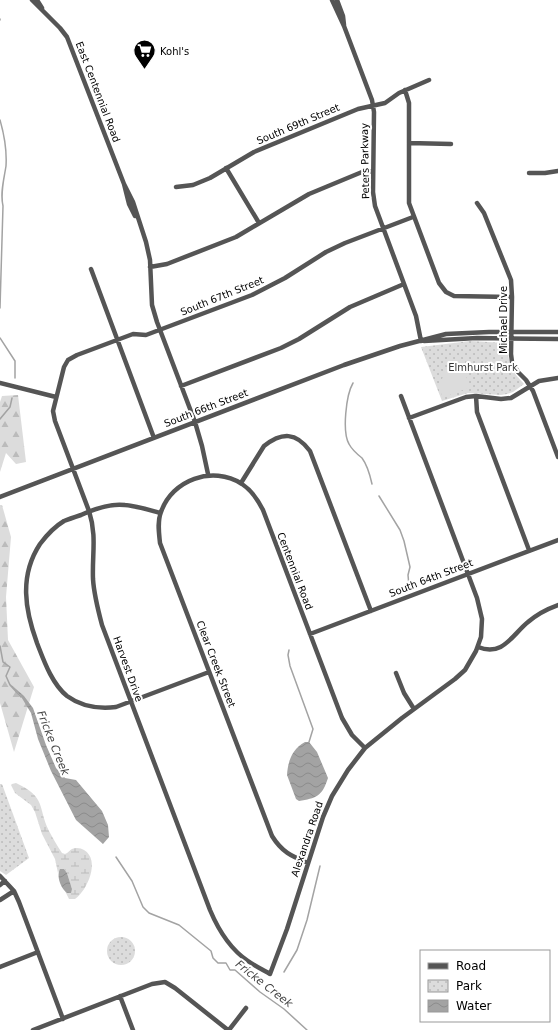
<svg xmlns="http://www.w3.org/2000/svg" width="558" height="1030" font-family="'DejaVu Sans',sans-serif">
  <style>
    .forest { fill: url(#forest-firs) }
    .wetland { fill: url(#wetland-marsh) }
    .park { fill: url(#park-dots) }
    .garden { fill: #dcdcdc }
    .water { fill: url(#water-waves) }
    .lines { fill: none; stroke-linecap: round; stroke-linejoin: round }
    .stream { stroke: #a3a3a3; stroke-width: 1.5 }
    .minor { stroke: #555; stroke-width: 4.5 }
    .labels { text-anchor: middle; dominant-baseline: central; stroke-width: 4; stroke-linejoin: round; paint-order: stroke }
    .poi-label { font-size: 10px; fill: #000; stroke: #fff; text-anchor: start }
    .street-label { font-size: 10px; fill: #000; stroke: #fff }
    .park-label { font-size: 10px; fill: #333; stroke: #fff }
    .water-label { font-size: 11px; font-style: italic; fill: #444; stroke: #fff }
  </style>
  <defs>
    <pattern id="forest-firs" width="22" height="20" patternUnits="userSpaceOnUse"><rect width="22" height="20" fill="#dcdcdc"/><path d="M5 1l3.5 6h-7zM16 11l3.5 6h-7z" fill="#bbb"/></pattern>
    <pattern id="wetland-marsh" width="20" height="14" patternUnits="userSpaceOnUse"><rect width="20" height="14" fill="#dcdcdc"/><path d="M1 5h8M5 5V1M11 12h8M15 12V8" fill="none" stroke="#bbb"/></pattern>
    <pattern id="park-dots" width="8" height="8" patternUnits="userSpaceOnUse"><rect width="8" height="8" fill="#dcdcdc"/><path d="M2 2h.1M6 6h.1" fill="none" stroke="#bbb" stroke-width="1.8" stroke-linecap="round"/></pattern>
    <pattern id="water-waves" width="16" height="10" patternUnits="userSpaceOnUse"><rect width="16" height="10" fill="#a3a3a3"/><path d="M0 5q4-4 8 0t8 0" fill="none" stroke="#8b8b8b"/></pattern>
  </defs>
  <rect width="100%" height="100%" fill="#fff"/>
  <path class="forest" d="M18,395L26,462L16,464L6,453L0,472V402L2,396Z
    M0,505H2L11,537L6,597L8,640L34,687L14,752L0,703Z"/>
  <path class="wetland" d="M16,783C47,798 37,806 49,831C53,838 57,846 62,853L65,854C68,853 70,850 72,849C76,847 81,848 84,850C101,860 87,891 75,899H69L65,891L69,893L72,889L67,873L64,869L59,871L58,873L55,859L42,834L35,812L31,805L15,793L11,785L12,784Z"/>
  <path class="park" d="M470,341L506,343L510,365L516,375L524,384L513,392L507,394L501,395L468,393L442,401L421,347Z
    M0,784H2L29,858L6,875L0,871Z
    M107 951a14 14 0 1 1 28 0a14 14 0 1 1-28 0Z"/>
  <path class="garden" d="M460,360L469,384L468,388L442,398C438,381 444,366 460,360Z"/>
  <path class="water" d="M8,682L24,696L33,708L46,745L56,768L65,778L76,780L102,811L108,825L109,837L103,844L76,820L51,771L38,739L31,713L20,695Z
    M305,742H309L317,752L328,778C322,797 316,798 299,801L296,799L287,775C288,761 292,749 305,742Z
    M60,869H64L67,873L72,889L71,893H67C61,888 56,877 60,869Z"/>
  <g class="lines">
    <path class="stream" d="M0,19V20
      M0,120C4,134 7,150 6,166C4,179 0,193 3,206L0,308
      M0,338L15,361V378
      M353,383C346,395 342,432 349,444C352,450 357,454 362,458C368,466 370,475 372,484
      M0,419L10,407L12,398
      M379,496L400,530L404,541L410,567L408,575L409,586
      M0,646L3,662L10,667L6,676L10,685L21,697
      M289,650L288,655L290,666L313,729L309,742
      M116,857L132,881L143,907L149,913L179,925L211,951L213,958L218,963H226L230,970H235L260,992L284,1009L307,1030
      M284,972L297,950L307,920L320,866"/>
    <path class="minor" d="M32,0L60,28L67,37L124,184L129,204L135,216
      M37,0L42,8
      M332,0L344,26L372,100L374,112L373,192L375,206L416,316L421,341
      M337,0L343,16L344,25
      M405,90L409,103V203L439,283L446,292L454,296L512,297
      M409,143L451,144
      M226,168L259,223
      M529,173H545L558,171
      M124,184L133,202L146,242L150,260L152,305L157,322L195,422L202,446L208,474
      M176,187L193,185L210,178L254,152L358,109L385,103L399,93L429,80
      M477,203L484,213L511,280L512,297L511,354L512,362L518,372L526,380L533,391L558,457
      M150,267L167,264L236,237L309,194L362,172L373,171
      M91,269L154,438
      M424,341L477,338L558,339
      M0,383L56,397
      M181,386L281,348L299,339L350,307L404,284
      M401,396L477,598L482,619L481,637L476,651L465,670L455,679L402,718L365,748L348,770L332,796L323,817L287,929L270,974C263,970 255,966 248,961C230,949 218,929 210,910L102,625C98,610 94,595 93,579C92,554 97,536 89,511L55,421L53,411L64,367L68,360L77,355L133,334L146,335L252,295L285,278L326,252L345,243L413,217
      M476,396L477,412L529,550
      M409,418L466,397L476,396L501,399L511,398L539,381L558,378
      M241,483L264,446C282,432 296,432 310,451L371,611
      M0,497L344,365L400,346L446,334L489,332H558
      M160,513C149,510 137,506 125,505C110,503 94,509 81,515C75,517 69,519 64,521C54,527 46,536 40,544C19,576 25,610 37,643C44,661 52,684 67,696C82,707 99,709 116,707L209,672
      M310,634L558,540
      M478,647C503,657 512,635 528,622C537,614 547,609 558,605
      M396,673L404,693L414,709
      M308,863C291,856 282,852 272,836L160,543C159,533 157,522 161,512C172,480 212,465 242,484C251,490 258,500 263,510L342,718L352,735L365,748
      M0,876L14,891L19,902L63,1019
      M0,885L5,881
      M0,900L14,891
      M0,967L38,952
      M120,996L133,1030
      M33,1030L152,984L165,982L175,988L228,1030
      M229,1030L246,1008"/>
  </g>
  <defs>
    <symbol id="supermarket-pin" viewBox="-11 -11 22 30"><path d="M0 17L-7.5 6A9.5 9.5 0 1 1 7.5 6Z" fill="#000" stroke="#fff"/><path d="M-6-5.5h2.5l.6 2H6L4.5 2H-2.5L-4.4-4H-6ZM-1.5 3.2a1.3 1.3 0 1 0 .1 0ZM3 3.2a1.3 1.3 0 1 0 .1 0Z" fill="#fff"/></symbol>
  </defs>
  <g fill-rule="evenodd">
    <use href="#supermarket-pin" x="132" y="38" width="25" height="34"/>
  </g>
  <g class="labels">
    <g class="poi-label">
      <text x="160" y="51">Kohl's</text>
    </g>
    <g class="street-label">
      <text transform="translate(98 92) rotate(69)">East Centennial Road</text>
      <text transform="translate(298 124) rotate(-23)">South 69th Street</text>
      <text transform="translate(365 161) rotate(-91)">Peters Parkway</text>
      <text transform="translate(222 296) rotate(-22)">South 67th Street</text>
      <text transform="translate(503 320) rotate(-90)">Michael Drive</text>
      <text transform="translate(206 408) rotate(-21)">South 66th Street</text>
      <text transform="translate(295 571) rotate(69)">Centennial Road</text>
      <text transform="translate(431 578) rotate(-21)">South 64th Street</text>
      <text transform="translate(216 664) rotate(69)">Clear Creek Street</text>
      <text transform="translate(128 669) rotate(70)">Harvest Drive</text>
      <text transform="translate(307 839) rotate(-71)">Alexandra Road</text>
    </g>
    <g class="park-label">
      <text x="483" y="367">Elmhurst Park</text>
    </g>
    <g class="water-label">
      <text transform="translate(53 743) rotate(68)">Fricke Creek</text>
      <text transform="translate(264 984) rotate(38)">Fricke Creek</text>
    </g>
  </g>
  <rect x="420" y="950" width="130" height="72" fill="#ffffff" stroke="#999999"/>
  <rect x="428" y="963" width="20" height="6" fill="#555555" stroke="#999999"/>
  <text x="456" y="970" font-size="12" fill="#000000">Road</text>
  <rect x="428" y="980" width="20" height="12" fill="url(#park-dots)" stroke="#999999"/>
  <text x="456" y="990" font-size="12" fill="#000000">Park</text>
  <rect x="428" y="1000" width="20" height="12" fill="url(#water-waves)" stroke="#999999"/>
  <text x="456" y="1010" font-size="12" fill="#000000">Water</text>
</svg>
